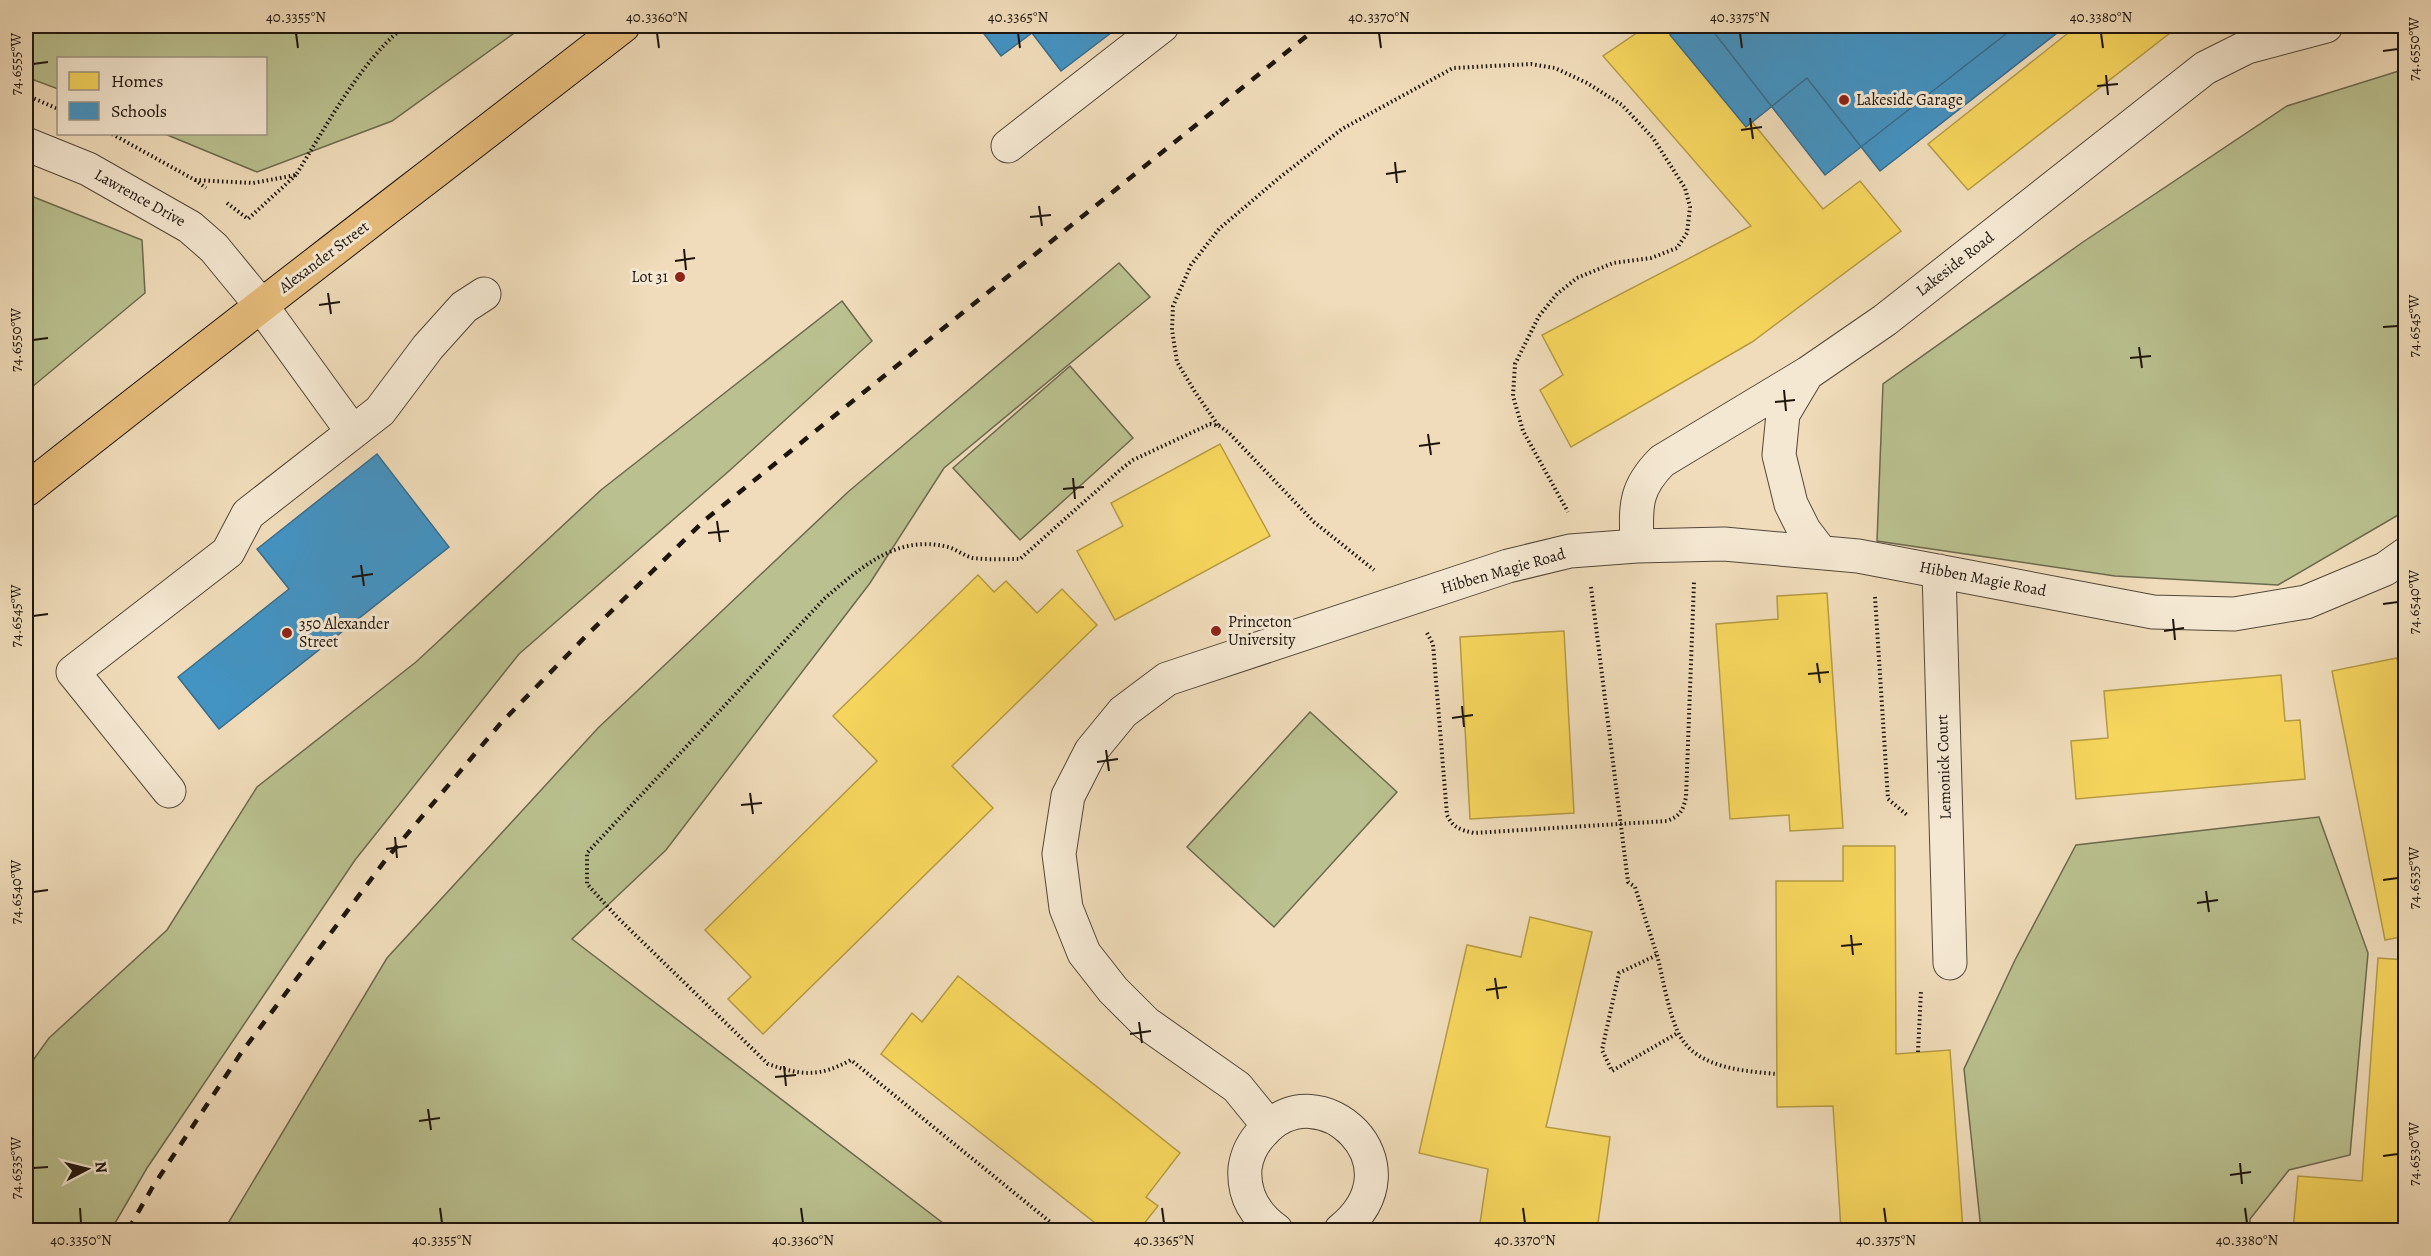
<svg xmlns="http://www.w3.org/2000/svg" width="2431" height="1256" font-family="Alegreya,serif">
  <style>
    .green { fill: #bac08f; stroke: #6c6a4e; stroke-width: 1.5 }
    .homes { fill: #f6d55c; stroke: #b59b44; stroke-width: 1.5 }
    .schools { fill: #4393c3; stroke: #386d8c; stroke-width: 1.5 }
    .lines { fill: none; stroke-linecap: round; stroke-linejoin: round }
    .minor-casing { stroke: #524738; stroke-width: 35 }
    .major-casing { stroke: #1d150d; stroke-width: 35 }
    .path { stroke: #1d150d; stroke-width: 4; stroke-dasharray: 1.5 3; stroke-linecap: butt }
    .minor { stroke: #f5e8d2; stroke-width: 33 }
    .major { stroke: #e8be7d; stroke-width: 33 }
    .rail { stroke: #1d150d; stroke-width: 4.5; stroke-dasharray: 10 10; stroke-linecap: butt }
    .ticks { fill: none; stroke: #1d150d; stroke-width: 2 }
    .poi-dot { fill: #8f2418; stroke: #f5e8d2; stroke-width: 2 }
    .labels { text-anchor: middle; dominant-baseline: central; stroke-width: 6; stroke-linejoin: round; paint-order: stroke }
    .poi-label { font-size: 16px; fill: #1d150d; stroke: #f5e8d2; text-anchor: start }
    .street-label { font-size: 16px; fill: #1d150d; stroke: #f5e8d2 }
    .neatline { fill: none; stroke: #1d150d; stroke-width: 2 }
    .ticks-label { font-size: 15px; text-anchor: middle; fill: #1d150d }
  </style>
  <rect width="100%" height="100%" fill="#f0dcba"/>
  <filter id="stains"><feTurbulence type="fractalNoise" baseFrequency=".00333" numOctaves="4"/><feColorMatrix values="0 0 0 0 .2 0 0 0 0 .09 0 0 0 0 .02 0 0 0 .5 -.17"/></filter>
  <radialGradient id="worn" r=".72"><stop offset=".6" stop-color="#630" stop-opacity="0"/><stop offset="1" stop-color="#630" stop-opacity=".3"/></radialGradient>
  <path class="green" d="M26,26H524L392,121L257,172L165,134H266V58H58V89L26,77Z
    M2405,69V511L2278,585L2115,576L1877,541L1883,384L2083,242L2287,106Z
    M26,194L142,240L145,293L26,392Z
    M1119,263L1150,297L944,468L870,583L666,850L572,939L952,1230H224L387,958L598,728L848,492Z
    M842,301L872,341L729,471L519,654L355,860L147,1168L111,1230H26V1070L49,1038L167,930L257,787L416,662L601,490Z
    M1070,366L1133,438L1020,540L953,468Z
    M1310,712L1397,792L1274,927L1187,847Z
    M2319,817L2368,953L2350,1155L2289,1170L2250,1219V1230H1981L1964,1069L2015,960L2076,845Z"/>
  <path class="homes" d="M1647,26H1674L1823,209L1860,181L1901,231L1752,342L1571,447L1540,390L1563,375L1542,335L1751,226L1603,56Z
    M2077,26H2179L1968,190L1928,144Z
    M1220,444L1270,536L1115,620L1077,551L1123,526L1111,503Z
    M978,575L994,592L1006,581L1037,613L1062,589L1097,625L952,766L993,808L763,1034L728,999L751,977L705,930L877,761L833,716Z
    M1827,593L1843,828L1790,831L1789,815L1730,819L1716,624L1778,619L1777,596Z
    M1564,631L1574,813L1470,819L1460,637Z
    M2397,658L2406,702V936L2385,940L2332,671Z
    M2281,675L2285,721L2300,720L2305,779L2076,799L2071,741L2108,738L2104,691Z
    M1843,846H1895L1896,1054L1950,1050L1963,1230H1841L1833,1106L1777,1107L1776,881H1843Z
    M1530,917L1592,932L1546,1127L1610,1137L1597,1230H1479L1488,1169L1419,1153L1467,945L1521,957Z
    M2378,958L2406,960V1230H2293L2298,1176L2362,1181Z
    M958,976L1180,1153L1146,1197L1158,1206L1139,1230H1104L881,1054L912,1013L922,1022Z"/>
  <path class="schools" d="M978,26H1120L1061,71L1032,33L1001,56Z
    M1682,26H2066L1880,171L1807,78L1746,127L1670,35Z
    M1682,26H2066L1880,171L1807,78L1746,127L1670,35Z
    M1709,26H2016L1825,175Z
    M377,454L449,547L219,729L178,677L289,589L257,549Z"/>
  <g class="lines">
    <defs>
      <path id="minor" d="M26,144L88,169L190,227L214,248L260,304L352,431
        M1008,146L1162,26
        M1805,377L1783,414L1779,455L1791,504L1804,530L1820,551
        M1637,546C1636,508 1633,490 1662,461L1808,373L1885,320L2205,68L2247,47L2326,26
        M1939,571L1950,963
        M169,791L73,672L228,552L248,514L380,411L428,347L464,307L484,294
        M1268,1125L1237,1087L1146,1023L1113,990L1084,953L1066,908L1059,854L1068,796L1091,751L1123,712L1167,679L1508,566L1570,551L1637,546L1724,544L1858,556L2153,612L2234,614L2306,602L2385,569L2406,554
        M1276,1230C1255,1215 1243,1195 1245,1168C1247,1154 1253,1142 1263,1132C1319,1069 1423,1164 1341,1230"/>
      <path id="major" d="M26,490C223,333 424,181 623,26"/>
    </defs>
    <use href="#minor" class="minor-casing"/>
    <use href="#major" class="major-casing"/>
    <path class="path" d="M26,95L58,109
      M112,134L195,180L206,188
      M195,180L253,183L296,175C325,128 362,59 405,26
      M227,203L248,219L296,175
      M1218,425L1195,392L1177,362L1172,330L1173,306L1191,265L1219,229L1279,178L1342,129L1453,68L1531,64L1555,68L1587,83L1622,105L1653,138L1685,188L1690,207L1687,233L1677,248L1651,258L1613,263L1577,278L1557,294L1539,316L1515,364L1513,396L1523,431L1568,512
      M1591,587L1628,882L1635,887L1657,955L1619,973L1602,1050L1612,1071L1678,1033
      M1875,597L1888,799L1907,815
      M1427,633L1433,644L1447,815C1453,828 1461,830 1474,833L1667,821C1680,816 1683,811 1686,797L1694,582
      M1657,955C1663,978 1668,1011 1678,1032C1694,1068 1743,1071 1777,1074
      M1918,1052L1921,990
      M1060,1230L851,1060C819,1077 802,1076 768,1064L618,918L587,884V853L825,598C861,568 896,534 948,547C956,549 964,556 973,558C988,560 1005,559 1020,559L1120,470L1133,460L1210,424L1219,426L1228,432L1314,522L1374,570"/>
    <use href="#minor" class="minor"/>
    <use href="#major" class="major"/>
    <path class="rail" d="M128,1230L152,1188L241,1053L387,858L500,724L587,635L705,520L1319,26"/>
  </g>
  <path class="ticks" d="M296,33L298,48M657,33L659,48M1018,33L1020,48M1379,33L1381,48M1740,33L1742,48M2101,33L2103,48M2383,51L2398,49M33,64L48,62M2106,75L2108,95M2097,86L2118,84M1750,118L1753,139M1741,130L1762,127M1395,162L1397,183M1386,174L1406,171M1039,206L1042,226M1030,217L1051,215M684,249L686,270M675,261L695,258M328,293L331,314M319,305L340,302M2383,327L2398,326M33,340L48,338M2139,347L2142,368M2130,358L2151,356M1784,390L1786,411M1775,402L1795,400M1428,434L1431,455M1419,446L1440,443M1073,478L1075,499M1063,489L1084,487M717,521L720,542M708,533L729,531M361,565L364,586M352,577L373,574M2383,604L2398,602M33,616L48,614M2173,619L2175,640M2164,631L2184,628M1817,663L1820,683M1808,674L1829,672M1462,706L1464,727M1452,718L1473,715M1106,750L1109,771M1097,762L1118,759M750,793L753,814M741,805L762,803M395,837L397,858M386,849L407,846M2383,880L2398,878M2206,891L2209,912M33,892L48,890M2197,903L2218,900M1851,935L1853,955M1841,946L1862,944M1495,978L1498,999M1486,990L1507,987M1139,1022L1142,1043M1130,1034L1151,1031M784,1066L786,1086M775,1077L796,1075M428,1109L431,1130M419,1121L440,1118M2383,1156L2398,1154M2240,1163L2242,1184M33,1168L48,1167M2230,1175L2251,1172M80,1208L81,1223M440,1208L442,1223M801,1208L803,1223M1162,1208L1164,1223M1523,1208L1525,1223M1884,1208L1886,1223M2245,1208L2247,1223"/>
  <g class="poi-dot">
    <circle cx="1844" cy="100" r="6"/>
    <circle cx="680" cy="277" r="6"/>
    <circle cx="1216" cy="631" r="6"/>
    <circle cx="287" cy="633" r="6"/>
  </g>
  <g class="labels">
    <g class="poi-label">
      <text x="1856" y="100">Lakeside Garage</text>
      <text x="668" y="277" text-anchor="end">Lot 31</text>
      <text x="1228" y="622">Princeton<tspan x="1228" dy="18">University</tspan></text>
      <text x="299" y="624">350 Alexander<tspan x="299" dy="18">Street</tspan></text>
    </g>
    <g class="street-label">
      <text transform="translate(140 198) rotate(29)">Lawrence Drive</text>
      <text transform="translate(324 257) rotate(-37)">Alexander Street</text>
      <text transform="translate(1955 264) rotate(-38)">Lakeside Road</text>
      <text transform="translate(1503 571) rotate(-16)">Hibben Magie Road</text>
      <text transform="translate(1983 579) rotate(11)">Hibben Magie Road</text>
      <text transform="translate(1944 767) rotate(-92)">Lemonick Court</text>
    </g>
  </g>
  <rect width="2431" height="1256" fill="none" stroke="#f0dcba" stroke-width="66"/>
  <rect x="57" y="57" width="210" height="78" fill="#f5e8d2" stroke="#9f9483" stroke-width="1.5"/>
  <rect x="69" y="72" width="30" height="18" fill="#f6d55c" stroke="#9f9483" stroke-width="1.5"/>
  <text x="111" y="87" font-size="18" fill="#1d150d">Homes</text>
  <rect x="69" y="102" width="30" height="18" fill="#4393c3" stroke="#9f9483" stroke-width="1.5"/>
  <text x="111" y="117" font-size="18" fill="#1d150d">Schools</text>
  <g transform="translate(87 1169) rotate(83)" stroke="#f5e8d2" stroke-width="4.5" paint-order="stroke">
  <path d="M0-4.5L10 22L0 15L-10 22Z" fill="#1d150d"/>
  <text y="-9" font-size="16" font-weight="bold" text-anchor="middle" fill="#1d150d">N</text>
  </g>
  <rect x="33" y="33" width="2365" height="1190" class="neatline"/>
  <g class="ticks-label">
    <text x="296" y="22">40.3355°N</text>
    <text x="657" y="22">40.3360°N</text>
    <text x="1018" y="22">40.3365°N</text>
    <text x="1379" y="22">40.3370°N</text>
    <text x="1740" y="22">40.3375°N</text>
    <text x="2101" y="22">40.3380°N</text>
    <text transform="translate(2414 49) rotate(-90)" y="5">74.6550°W</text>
    <text transform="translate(16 64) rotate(-90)" y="5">74.6555°W</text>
    <text transform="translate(2414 326) rotate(-90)" y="5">74.6545°W</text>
    <text transform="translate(16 340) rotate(-90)" y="5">74.6550°W</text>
    <text transform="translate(2414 602) rotate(-90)" y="5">74.6540°W</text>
    <text transform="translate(16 616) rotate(-90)" y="5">74.6545°W</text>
    <text transform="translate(2414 878) rotate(-90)" y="5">74.6535°W</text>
    <text transform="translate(16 892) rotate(-90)" y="5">74.6540°W</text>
    <text transform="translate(2414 1154) rotate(-90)" y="5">74.6530°W</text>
    <text transform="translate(16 1168) rotate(-90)" y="5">74.6535°W</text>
    <text x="81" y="1245">40.3350°N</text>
    <text x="442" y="1245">40.3355°N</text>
    <text x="803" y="1245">40.3360°N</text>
    <text x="1164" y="1245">40.3365°N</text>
    <text x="1525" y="1245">40.3370°N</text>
    <text x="1886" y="1245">40.3375°N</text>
    <text x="2247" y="1245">40.3380°N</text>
  </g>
  <rect width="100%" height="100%" filter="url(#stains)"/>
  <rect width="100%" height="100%" fill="url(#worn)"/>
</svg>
